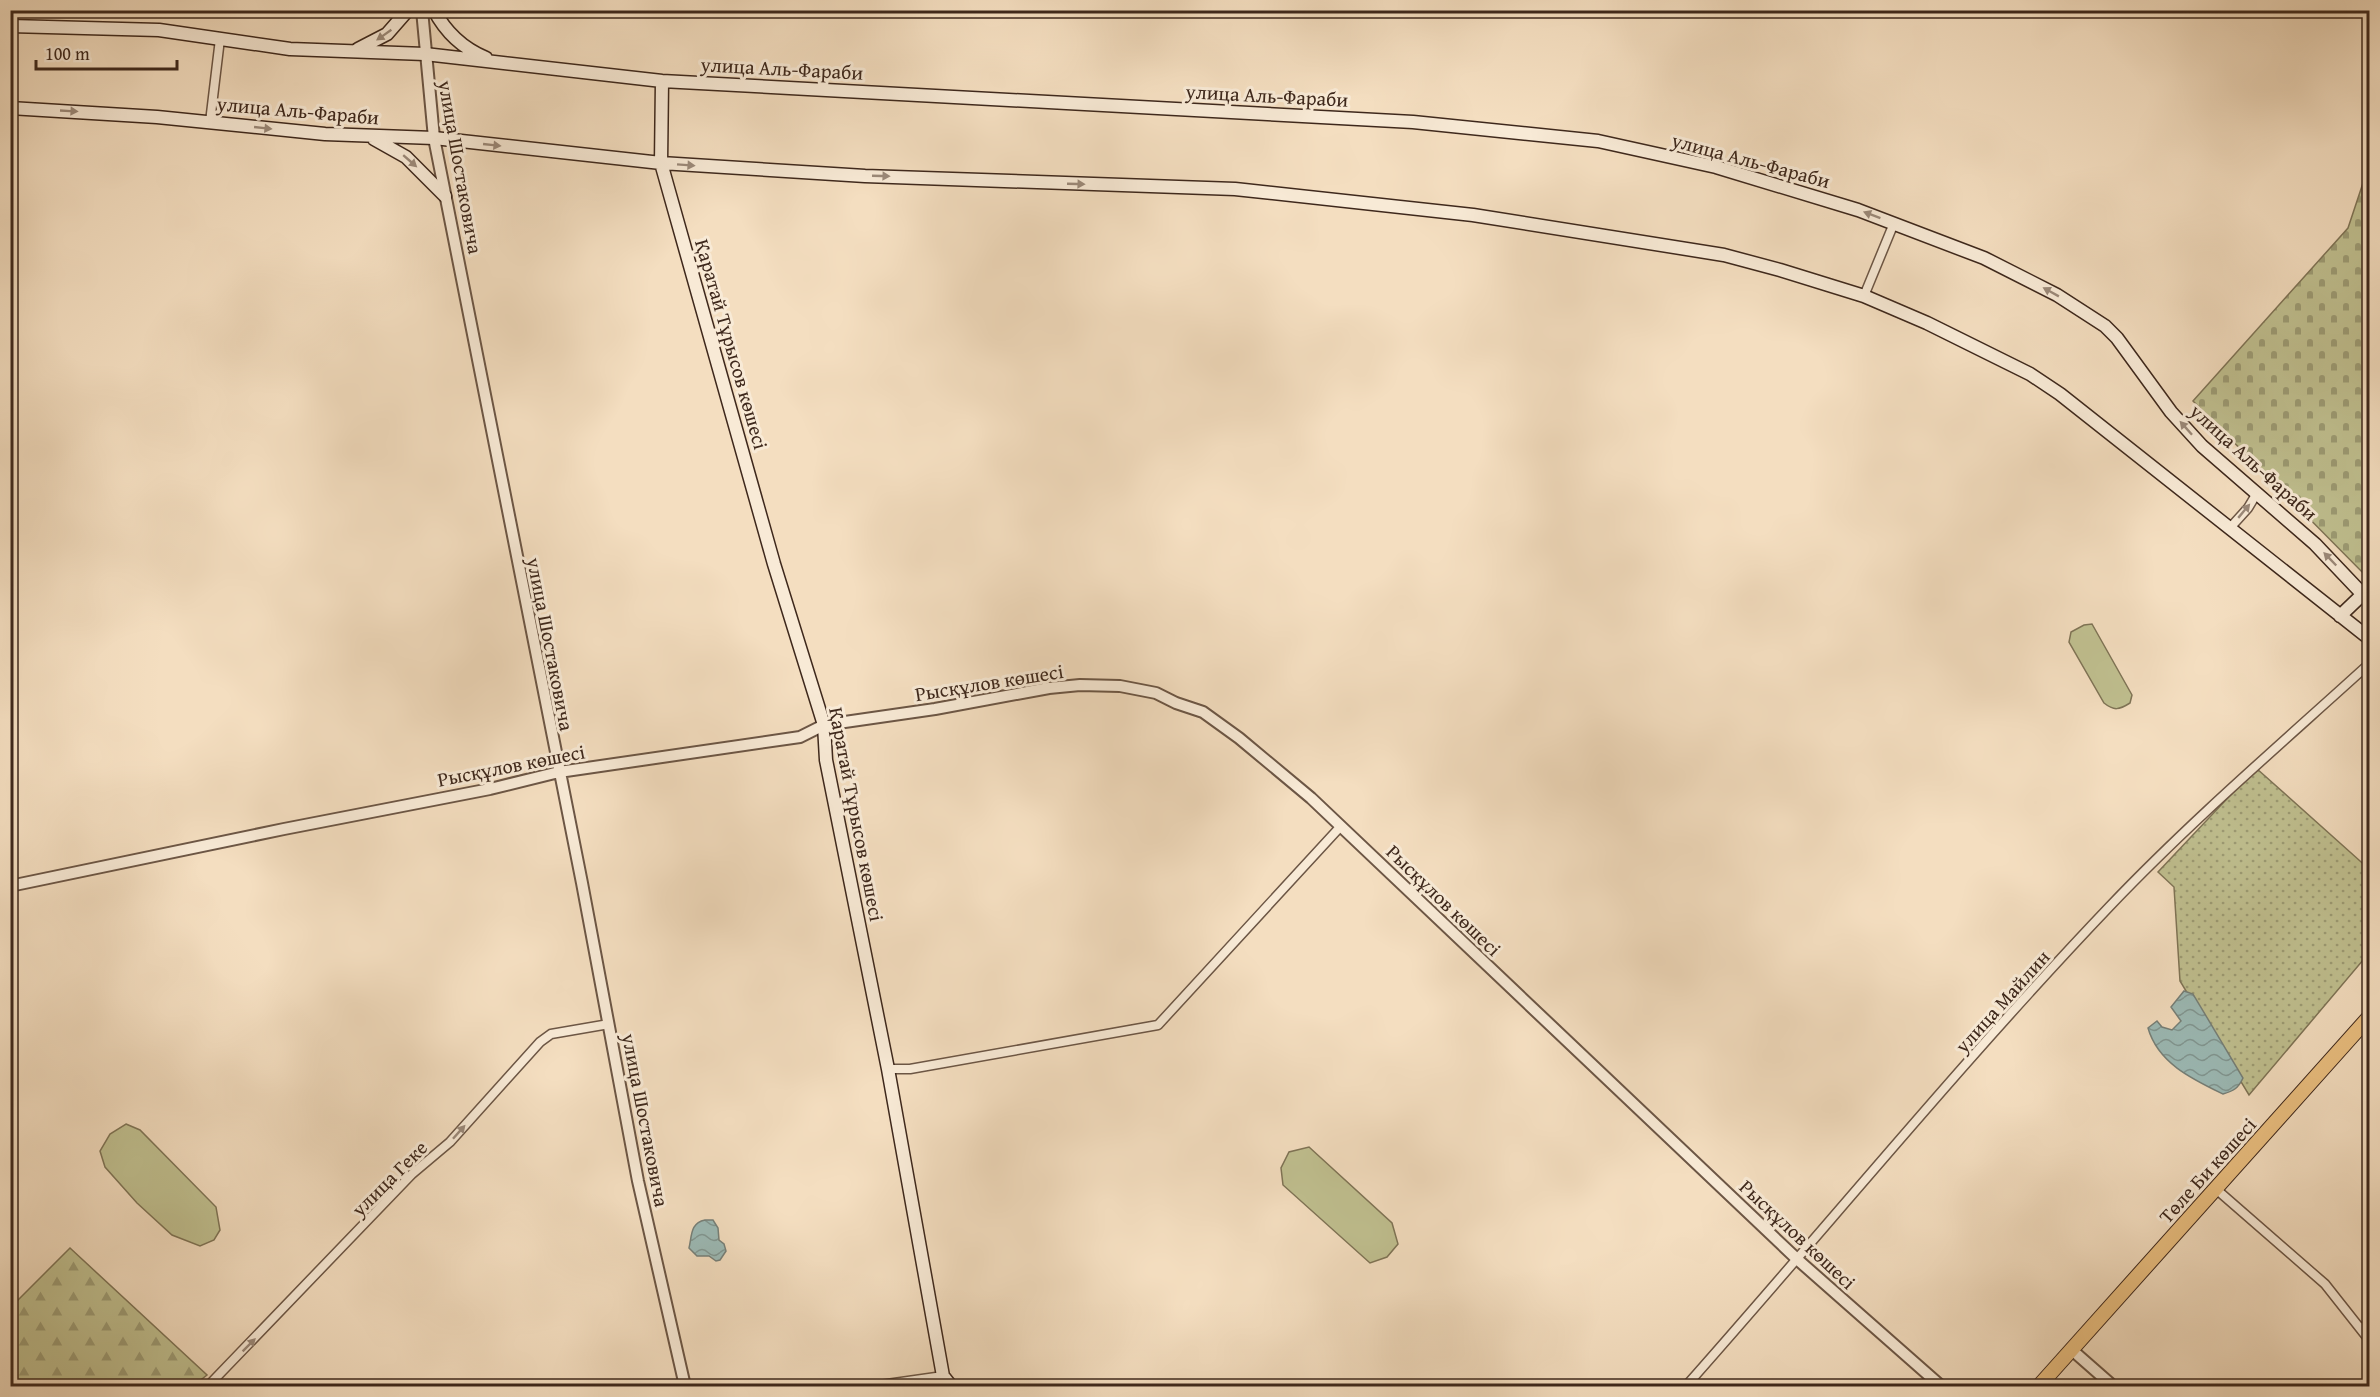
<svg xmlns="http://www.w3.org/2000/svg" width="2380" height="1397" font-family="'Gentium Book Plus',serif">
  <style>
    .forest { fill: url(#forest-firs); stroke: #7f7456; stroke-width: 1.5 }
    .cemetery { fill: url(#cemetery-stones); stroke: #7f7456; stroke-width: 1.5 }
    .park { fill: url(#park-dots); stroke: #7f7456; stroke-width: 1.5 }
    .pitch { fill: #c0c090; stroke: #7f7456; stroke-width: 1.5 }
    .water { fill: url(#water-waves); stroke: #768079; stroke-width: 1.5 }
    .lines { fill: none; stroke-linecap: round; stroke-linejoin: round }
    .minor-casing { stroke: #6c5645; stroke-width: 11 }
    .tertiary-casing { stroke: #6c5645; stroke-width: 14 }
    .secondary-casing { stroke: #3e281c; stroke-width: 15 }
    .primary-casing { stroke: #3e281c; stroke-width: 16 }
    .minor { stroke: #f8ead6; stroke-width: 8 }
    .tertiary { stroke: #f8ead6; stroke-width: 10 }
    .secondary { stroke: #f8ead6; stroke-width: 12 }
    .primary { stroke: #eabf80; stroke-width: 14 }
    .oneway { fill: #9b8979 }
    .labels { text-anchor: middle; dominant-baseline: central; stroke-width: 6; stroke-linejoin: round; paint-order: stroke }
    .street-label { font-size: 20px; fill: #3e281c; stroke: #f8ead6 }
  </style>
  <defs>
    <pattern id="forest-firs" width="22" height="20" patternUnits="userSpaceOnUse" patternTransform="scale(1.5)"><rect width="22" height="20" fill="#c0c090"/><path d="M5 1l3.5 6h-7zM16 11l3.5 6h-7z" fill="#9d9c75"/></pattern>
    <pattern id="cemetery-stones" width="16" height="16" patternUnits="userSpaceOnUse" patternTransform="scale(1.5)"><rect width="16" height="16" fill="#c0c090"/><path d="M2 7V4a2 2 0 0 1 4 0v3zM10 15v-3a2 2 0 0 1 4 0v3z" fill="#9d9c75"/></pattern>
    <pattern id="park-dots" width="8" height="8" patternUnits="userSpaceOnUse" patternTransform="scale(1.5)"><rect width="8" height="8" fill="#c0c090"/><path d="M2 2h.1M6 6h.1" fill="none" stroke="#9d9c75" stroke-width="1.8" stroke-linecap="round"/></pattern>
    <pattern id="water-waves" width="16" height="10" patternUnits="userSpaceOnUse" patternTransform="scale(1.5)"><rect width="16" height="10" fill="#9cbbb7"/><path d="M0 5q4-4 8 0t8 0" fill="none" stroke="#819894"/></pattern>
  </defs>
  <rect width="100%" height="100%" fill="#f4dec0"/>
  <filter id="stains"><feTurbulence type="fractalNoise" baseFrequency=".00333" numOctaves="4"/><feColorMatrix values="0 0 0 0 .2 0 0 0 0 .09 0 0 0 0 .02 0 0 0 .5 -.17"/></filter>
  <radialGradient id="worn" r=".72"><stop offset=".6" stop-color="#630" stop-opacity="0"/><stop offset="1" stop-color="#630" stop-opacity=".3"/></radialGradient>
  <path class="forest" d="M70,1248L207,1375L193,1386H11V1307Z"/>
  <path class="cemetery" d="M2369,165V579L2193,401L2348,228Z"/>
  <path class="park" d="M2256,768L2369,869V953L2249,1095L2180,981L2174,887L2158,872Z"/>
  <path class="pitch" d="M2092,624L2132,695L2130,703C2119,710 2114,711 2104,703L2069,642L2071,632L2084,625Z
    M126,1124L140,1130L216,1207L220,1230L214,1240L200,1246L172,1235L137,1203L105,1167L100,1151L110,1134Z
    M1309,1147L1392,1223L1398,1244L1387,1257L1370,1263L1283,1185L1281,1168L1289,1152Z"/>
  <path class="water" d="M2184,991L2193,994L2243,1078C2238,1089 2233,1091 2223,1094C2192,1079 2158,1063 2148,1028L2157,1021L2162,1027L2172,1030L2181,1021L2171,1007Z
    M705,1220H713L718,1228L719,1240L724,1244L726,1251L720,1260L716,1261L709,1256H697L689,1248C692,1236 690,1223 705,1220Z"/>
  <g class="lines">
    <defs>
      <path id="minor" d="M210,122L220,39
        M1864,296L1894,223
        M2229,529L2248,508L2257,493
        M888,1069H910L1158,1025L1341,826
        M2216,1189L2325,1284L2370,1341
        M2361,1329L2370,1322
        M208,1386L412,1174L450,1142L540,1042L551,1034L609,1024
        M873,1386L943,1376
        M1686,1386C1827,1227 1963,1060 2110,906C2192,820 2282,743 2370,663"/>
      <path id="tertiary" d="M422,10L434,138L582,883L638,1181L685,1386
        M10,886L284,829L490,789L559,772L800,737L824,725L935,709L1049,688L1080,685L1120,686L1156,693L1176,703L1203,712L1239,738L1311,798L1798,1260L1941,1386
        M2072,1350L2113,1386"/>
      <path id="secondary" d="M434,10C446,33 462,48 486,58
        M10,26L159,30L290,49L425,54L662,81L1413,122L1598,141L1716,167L1858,210L1984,258L2057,295L2105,326L2117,338L2171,412L2202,446L2315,544L2370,602
        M358,49L387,34L408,10
        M662,81L661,163L774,564L824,725L826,760L888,1069L943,1376L951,1386
        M10,108L157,117L325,134L434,138L661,163L865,176L1235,189L1473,215L1724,255L1780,270L1864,296L1927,323L2030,374L2060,394L2370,639
        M374,139L406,157L445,196
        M2340,616L2363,594"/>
      <path id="primary" d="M2039,1386L2370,1016"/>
    </defs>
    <use href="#minor" class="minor-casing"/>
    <use href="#tertiary" class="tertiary-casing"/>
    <use href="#secondary" class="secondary-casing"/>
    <use href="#primary" class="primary-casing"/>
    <use href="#minor" class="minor"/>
    <use href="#tertiary" class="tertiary"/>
    <use href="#secondary" class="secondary"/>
    <use href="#primary" class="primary"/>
  </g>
  <defs><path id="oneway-solid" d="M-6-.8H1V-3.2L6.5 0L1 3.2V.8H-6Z" transform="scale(1.5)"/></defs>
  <g class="oneway">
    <use href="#oneway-solid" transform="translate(384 35) rotate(145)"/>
    <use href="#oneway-solid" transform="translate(69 111) rotate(3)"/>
    <use href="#oneway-solid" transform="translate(263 128) rotate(6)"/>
    <use href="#oneway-solid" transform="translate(492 145) rotate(6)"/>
    <use href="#oneway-solid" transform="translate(410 161) rotate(41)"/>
    <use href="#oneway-solid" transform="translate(686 165) rotate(4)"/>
    <use href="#oneway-solid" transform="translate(881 176) rotate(2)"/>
    <use href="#oneway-solid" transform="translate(1076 184) rotate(2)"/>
    <use href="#oneway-solid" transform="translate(1872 215) rotate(-159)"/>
    <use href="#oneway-solid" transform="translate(2051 292) rotate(-151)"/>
    <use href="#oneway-solid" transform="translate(2186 428) rotate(-132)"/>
    <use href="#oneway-solid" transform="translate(2244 511) rotate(-50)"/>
    <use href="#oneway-solid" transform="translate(2330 559) rotate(-134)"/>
    <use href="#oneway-solid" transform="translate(459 1132) rotate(-48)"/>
    <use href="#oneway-solid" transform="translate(249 1345) rotate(-45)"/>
  </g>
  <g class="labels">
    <g class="street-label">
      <text transform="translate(782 68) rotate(3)">улица Аль-Фараби</text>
      <text transform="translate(1267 95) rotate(3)">улица Аль-Фараби</text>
      <text transform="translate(298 110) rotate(5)">улица Аль-Фараби</text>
      <text transform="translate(1751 160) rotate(15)">улица Аль-Фараби</text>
      <text transform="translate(461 167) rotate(80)">улица Шостаковича</text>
      <text transform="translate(732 344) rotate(74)">Қаратай Тұрысов көшесі</text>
      <text transform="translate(2254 462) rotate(42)">улица Аль-Фараби</text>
      <text transform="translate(551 644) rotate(79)">улица Шостаковича</text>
      <text transform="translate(989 682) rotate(-9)">Рысқұлов көшесі</text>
      <text transform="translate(511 765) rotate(-11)">Рысқұлов көшесі</text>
      <text transform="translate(857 814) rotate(79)">Қаратай Тұрысов көшесі</text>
      <text transform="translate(1444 900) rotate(44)">Рысқұлов көшесі</text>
      <text transform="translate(2002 1001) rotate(-48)">улица Майлин</text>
      <text transform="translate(646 1120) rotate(79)">улица Шостаковича</text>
      <text transform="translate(2207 1170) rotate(-48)">Төле Би көшесі</text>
      <text transform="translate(389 1178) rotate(-45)">улица Геке</text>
      <text transform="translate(1798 1234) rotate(43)">Рысқұлов көшесі</text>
    </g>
  </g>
  <rect width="2380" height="1397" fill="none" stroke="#f4dec0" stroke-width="36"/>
  <rect x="12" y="12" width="2356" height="1373" fill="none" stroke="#3e281c" stroke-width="3"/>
  <rect x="18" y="18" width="2344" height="1361" fill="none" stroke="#3e281c" stroke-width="1.5"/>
  <path d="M36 60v9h141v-9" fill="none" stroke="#3e281c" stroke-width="3"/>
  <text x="45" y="60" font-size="18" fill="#3e281c" stroke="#f8ead6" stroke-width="4.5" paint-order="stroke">100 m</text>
  <rect width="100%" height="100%" filter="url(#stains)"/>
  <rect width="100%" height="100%" fill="url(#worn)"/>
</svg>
